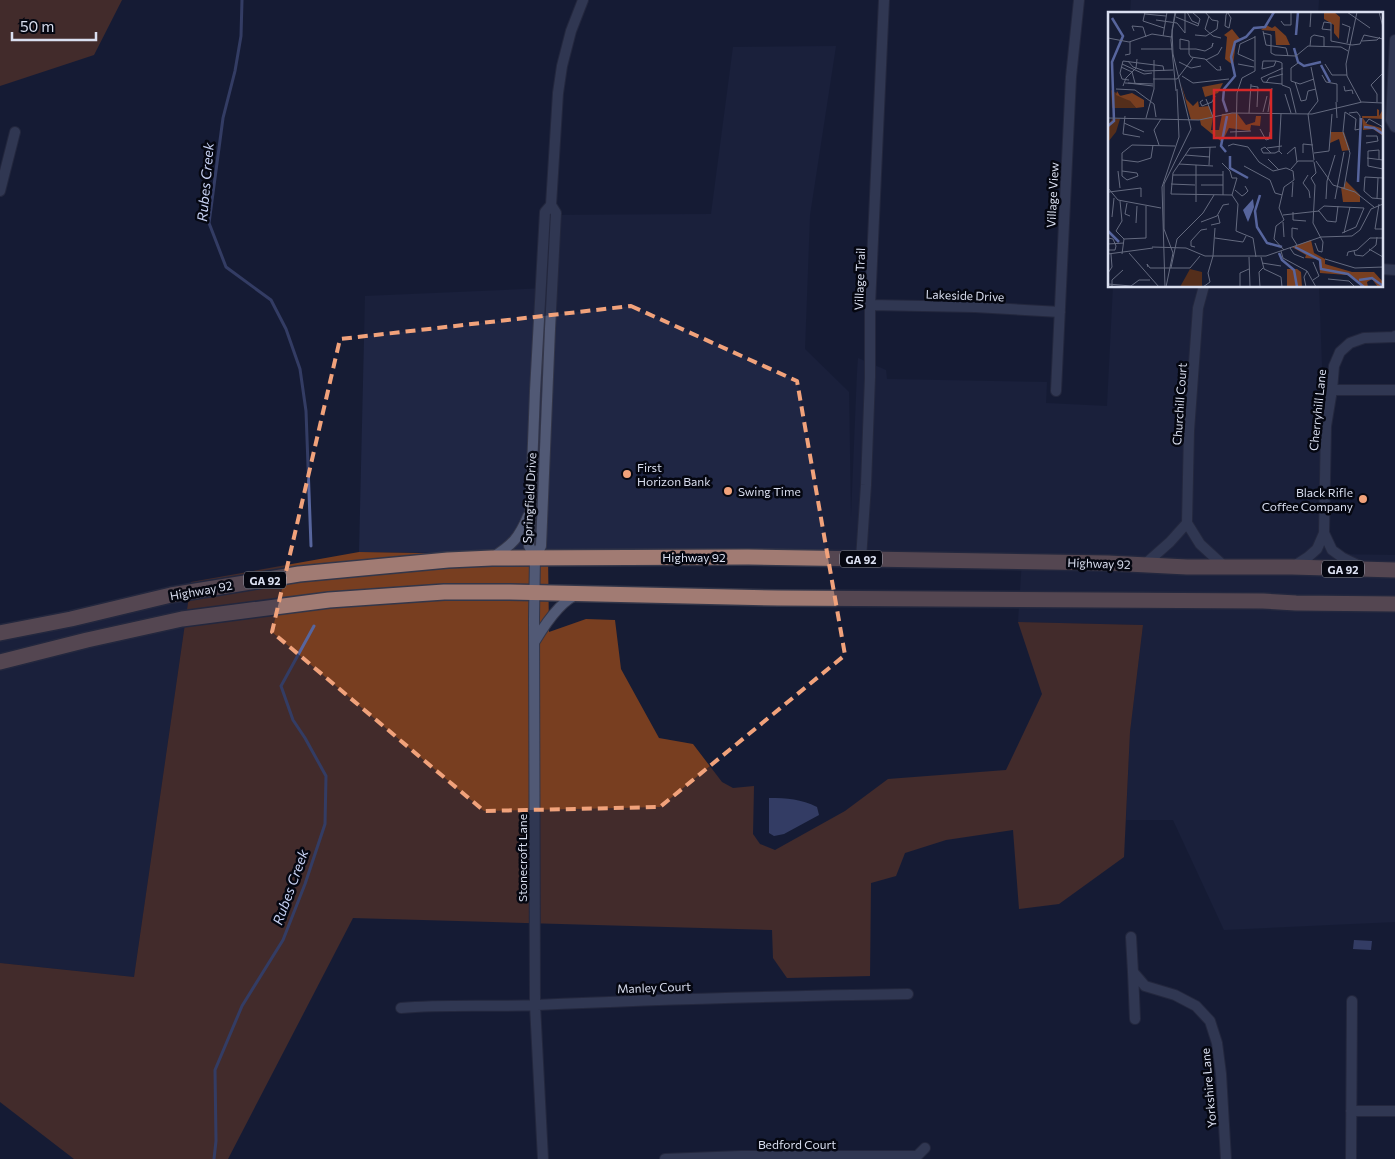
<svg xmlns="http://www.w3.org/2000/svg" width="1395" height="1159" font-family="Commissioner,sans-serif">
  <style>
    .built { fill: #1f2644 }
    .forest { fill: #783e20 }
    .water { fill: #57659d }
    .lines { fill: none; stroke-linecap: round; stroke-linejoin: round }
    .stream { stroke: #57659d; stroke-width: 3 }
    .street-casing { stroke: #333649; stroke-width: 12 }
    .primary-casing { stroke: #333649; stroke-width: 18 }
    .street { stroke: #515975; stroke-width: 10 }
    .primary { stroke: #a17b73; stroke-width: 15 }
    .marked { fill: none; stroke: #f1a27b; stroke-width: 4; stroke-dasharray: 10 6; stroke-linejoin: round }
    .poi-dot { fill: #f1a27b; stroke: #050711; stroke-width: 2 }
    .labels { text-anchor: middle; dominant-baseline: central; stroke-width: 5; stroke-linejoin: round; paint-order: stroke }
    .shield { fill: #050711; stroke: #9a9ead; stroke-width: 1 }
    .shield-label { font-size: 11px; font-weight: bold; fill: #dadff0 }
    .street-label { font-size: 12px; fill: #dadff0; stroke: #050711 }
    .poi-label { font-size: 12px; fill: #dadff0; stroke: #050711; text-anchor: start }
    .water-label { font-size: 14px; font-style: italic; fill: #c7d1f3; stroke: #050711 }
    .inset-river { fill: none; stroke: #57659d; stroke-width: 2.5 }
    .inset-road { fill: none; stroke: #646a7f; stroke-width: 1 }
    .view { fill: #d62828; fill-opacity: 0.15; stroke: #d62828; stroke-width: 2.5 }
    .inset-edge { fill: none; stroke: #dadff0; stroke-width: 2.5 }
  </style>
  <rect width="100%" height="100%" fill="#161c34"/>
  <path class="built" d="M1131,0H1319L1318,14H1130Z
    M836,46L810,215L805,349L849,392L851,517L857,373L858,358L886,370L887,379L1047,382L1046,403L1107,406L1113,286H1319L1329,554L1395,555V922L1224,930L1173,820H1126L1130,732L1143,625L1018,622L1022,560L359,552L365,296L548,288L549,215L711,214L733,47Z
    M191,582L134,977L0,963V632Z"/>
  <path class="forest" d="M0,0H122L94,55L0,86Z
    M359,552L548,555L549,632L586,619L615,620L621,669L659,738L693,744L722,782L733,788L754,786L753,834L760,844L775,850L845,811L888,779L1006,770L1042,694L1018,622L1143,625L1130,732L1124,857L1059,904L1019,909L1013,830L946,840L905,853L896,876L871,883L870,976L787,978L773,958L772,930L353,918L228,1159H74L0,1102V963L134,977L191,582Z"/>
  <path class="water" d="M769,798C787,798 801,799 817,807L819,815L784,834L774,836L769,833Z
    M1354,940L1372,941L1371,950L1353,949Z"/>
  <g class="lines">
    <path class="stream" d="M242,0L241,36L235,71L223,118L209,223L226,267L271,300L286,329L300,369L306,411L311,546
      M214,1159L216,1141L215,1070L242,1006L283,940L305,884L325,824L326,776L305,738L293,720L281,686L314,626"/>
    <defs>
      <path id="street" d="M1395,40L1391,120L1395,127
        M0,191L15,132
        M1381,269L1395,270
        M870,305L975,307L1060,312
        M1332,390H1395
        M1056,391L1071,77L1079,0
        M1187,523L1189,431L1198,308L1204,286
        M1187,523L1200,544L1225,567
        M1324,533L1332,550L1343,558L1362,567
        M493,557C512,545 519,538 528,516
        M535,557L541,546L550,329L556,213L551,205
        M861,559L866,485L870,377V305L884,0
        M1144,565L1170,542L1187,523
        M1294,566L1308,557L1317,549L1324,533L1326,426L1332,390L1334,366L1340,352L1350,343L1364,338L1394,337L1395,336
        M535,641C544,626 561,599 579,594
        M1131,937L1133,972L1145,986L1175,995L1196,1006L1210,1021L1217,1043L1221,1074L1226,1159
        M1133,972L1135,1019
        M401,1008C446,1004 491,1007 537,1005C661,999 784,996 908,994
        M1351,1111H1395
        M543,1159L535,1005L534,618L535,557L529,546L535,391L545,212L551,205L558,93L562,66L571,31L583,0
        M665,1159L741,1156H917L925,1148
        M1351,1159L1352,1001"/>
      <path id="primary" d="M0,633L71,619L171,595L299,574L448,560L492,558L748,557L1108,563L1187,567H1292L1395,570
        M0,662L87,640L182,619L329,600L444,592H510L778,598L1263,601L1296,603L1395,604"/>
    </defs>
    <use href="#street" class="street-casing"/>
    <use href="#primary" class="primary-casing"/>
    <use href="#street" class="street"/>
    <use href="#primary" class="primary"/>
  </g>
  <path d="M0 0H1395V1159H0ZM631,306L797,381L845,655L660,807L484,811L272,632L340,339Z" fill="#161c34" fill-opacity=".55" fill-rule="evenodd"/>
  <path class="marked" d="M631,306L797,381L845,655L660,807L484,811L272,632L340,339Z"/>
  <g class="poi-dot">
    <circle cx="627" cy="474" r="5"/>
    <circle cx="728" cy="491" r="5"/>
    <circle cx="1363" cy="499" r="5"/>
  </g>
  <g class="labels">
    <g class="shield">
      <rect x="840" y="550.5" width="42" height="17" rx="4"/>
      <rect x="1322" y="560.5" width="42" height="17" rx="4"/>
      <rect x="244" y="571.5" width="42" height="17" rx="4"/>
    </g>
    <g class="shield-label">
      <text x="861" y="559">GA 92</text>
      <text x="1343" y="569">GA 92</text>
      <text x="265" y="580">GA 92</text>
    </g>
    <g class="street-label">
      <text transform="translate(1052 195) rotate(-87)">Village View</text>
      <text transform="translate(859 279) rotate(-88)">Village Trail</text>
      <text transform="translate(965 295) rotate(2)">Lakeside Drive</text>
      <text transform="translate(1179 404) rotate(-86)">Churchill Court</text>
      <text transform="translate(1317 410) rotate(-84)">Cherryhill Lane</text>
      <text transform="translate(529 498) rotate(-87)">Springfield Drive</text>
      <text x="694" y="557">Highway 92</text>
      <text transform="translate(1099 563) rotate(2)">Highway 92</text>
      <text transform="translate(201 590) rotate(-10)">Highway 92</text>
      <text transform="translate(522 858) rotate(-90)">Stonecroft Lane</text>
      <text transform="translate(654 987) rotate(-2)">Manley Court</text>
      <text transform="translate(1208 1088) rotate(-95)">Yorkshire Lane</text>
      <text x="797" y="1144">Bedford Court</text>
    </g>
    <g class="poi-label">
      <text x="637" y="467">First<tspan x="637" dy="14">Horizon Bank</tspan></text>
      <text x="738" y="491">Swing Time</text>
      <text x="1353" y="492" text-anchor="end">Black Rifle<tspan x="1353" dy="14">Coffee Company</tspan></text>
    </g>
    <g class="water-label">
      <text transform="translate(205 182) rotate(-85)">Rubes Creek</text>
      <text transform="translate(290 887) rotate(-70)">Rubes Creek</text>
    </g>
  </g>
  <g transform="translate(1108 12)">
    <rect width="275" height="275" fill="#161c34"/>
    <path d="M3,78L22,89L28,96H4ZM4,107H12L8,120L0,130V113ZM82,257L94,260V275H72Z" fill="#542e1b"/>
    <path d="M216,0H226L232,5L231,27L226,21V13L216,7ZM158,13L164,16L167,14L178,24L182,33H168L167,19L153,18ZM124,17L132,27L128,30L125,53L117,47L119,25L116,23ZM115,71L110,81L97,85L94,75ZM73,72L78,87L85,94L90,89L91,95L101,94L105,105L103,118H111L114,102L129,101L138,113L147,110L148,104H153L152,114L143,113L142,119L121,116L114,130L93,113L92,108H83ZM9,79L12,84L24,81L36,88V95L28,96L22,89L8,83ZM269,97L271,98V104L274,99L275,107L255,106L259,112L273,116L275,124L265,117L255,118L254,104H269ZM223,120H236L242,138L234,139L231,127L222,131ZM238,169L252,183V190H235L233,175H236ZM203,228L206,241L217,247V252L244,260H266L275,270V275H270L264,267L259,270L260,275H253L248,267L239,263L212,261L211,247L197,246L198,243L184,235ZM179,257H189L193,260L194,275H179Z" fill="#783e20"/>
    <path d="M145,187L146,195L140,210L135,198Z" fill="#57659d"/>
    <path class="inset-river" d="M188,23L190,0M186,36L190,50L196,54L213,50M213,53L222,70M119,100L115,88L116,77L127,64L123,45L127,30L138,25L146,16L157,15L166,0M0,114L6,109L4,50L15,24L4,6M256,115L266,116L275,122M118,140L113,134L119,104M122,144V156L140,166M250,170L253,106M152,183L147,199L149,215L159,231L174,235M0,219L11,230M187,235L212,248L213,257L240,262L256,275M171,241L174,248L186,258L189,275M251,268L264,266L275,274"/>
    <path class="inset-road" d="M37,0L35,9L56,16M67,0L63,28L68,79M77,0V21M79,0L84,9L91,12M239,0L262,16M249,0L238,52L239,64L253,90M271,0L275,15M120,1L123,6L121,16L117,14L118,3L119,1L121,0M37,2L58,4M101,4L97,17L105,24L113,26M68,5L90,14L92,7L84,0M48,8L69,11L77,21M173,9L176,13H183V0M234,12L242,15L239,31M202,15L203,0M223,18L214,17L216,10L223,11V29L244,33L252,32L256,23L275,27M26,19L24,14L35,15L38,25M155,19L158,33L178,36L180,44M155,21L163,23V41L167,43L188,44L200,34L233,35L240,39M87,23L98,24L109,17L110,9L104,8L97,0M55,24L59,0M0,26L21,30L44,22L63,25M254,29L269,28L272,25M104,34L105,31L104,35L97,39L88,37H72V27L81,29V42L83,45L97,47L109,58H113L112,54M202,34L203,25L206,23L216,25V35M33,37H64M17,43L22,42V30M98,48L110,42L114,35M20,49L25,55L37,59L65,58M146,49L130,42L132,32L147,25M168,49L166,54L154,57L155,49H168L172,50L174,51V73L182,76L188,101M71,50L83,56L93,54M190,51L183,56V69L192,72L206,67M14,52L36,62L44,61M130,52L146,55M217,52L224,63H239M13,55L24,60L27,71M203,55L210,89L200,102L206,148M214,63L218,70L229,72V90M74,64L85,71L121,67M45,67H69L85,46M21,68L14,67L12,61L15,49L55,54L56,59M187,70L193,89L198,88L200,79L208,77M17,71L45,72M20,71L45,74M158,71L161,66L175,62M174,72L155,70L153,66L175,56M15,74L18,66L28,56L29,47M143,74L150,75L149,95M236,74L237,79L244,78L245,82M8,77L27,78L46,92L48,105M177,82L183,101M98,87L105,105M95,88L92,90L94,94L104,90L107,84M228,90L229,106M269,90V82L263,73L275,61M155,100L159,84M160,100L164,76M141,101L143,72M241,101L249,100L252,104V117L247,118M17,104L15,122L32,125M0,106L91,108L124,101L204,102L254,90L275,91M38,106L46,77V48M16,111L36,120M258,111L261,107L275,115M152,117L158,128L161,127L162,120M122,120L143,119M122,126H144M128,126L129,81L134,66L147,59V24M258,131L270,129L269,124H258M51,133L46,118L53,107M120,134L125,132L140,135L151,150L165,159L178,156L185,159L186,168L176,175L171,196L176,208L168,214L166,227L176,238M108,135L82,136L65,161L63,182L124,183M159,136L174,134M171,139L173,102M163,141L157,135L153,137L155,141H167L171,139L174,142M195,141V132L205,133M206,141L221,139L224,102M179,142L187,135L189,150M77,143L102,145M259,146L275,148M160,147L171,158M271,147V138L260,139V154L275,157M14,148L30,150L43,146L45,133M208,149L225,173L247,180L266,195M206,150L208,161L203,166L207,173L205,211L215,230L214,240L210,239L207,231M114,151L122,159L124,166H129L124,183L130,192L128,219L145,226L148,245M71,152L105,154M88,153V190M101,153L102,135M136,154L162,168L167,181L174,183M183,157L190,149H206M10,159L12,176M14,159L29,161L30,164L19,168L14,164V141L24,133L67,134M65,163H115M200,163L195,171L201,179L202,186M275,166L257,165L256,179L264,186L275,187M63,172L87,173M93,173H115M0,176L10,188L53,196M236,176L242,141L235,120L237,100L248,107L247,118M127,178L134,184L137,182L140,179L137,174M1,180L33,176V185M115,183V159M184,185L185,170M269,186L270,166M218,187L219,169L227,143M227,187L236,140M12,189L14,209L8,219L16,227L14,242M19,191L17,202L22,204M271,192L267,217H275M210,199L216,194L256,196L248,215L234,221M185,200V208L198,209M175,203L211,199L219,209L228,210L230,194M4,205L6,186M93,210L109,204L115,193L121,192M175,210L176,225M28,211L29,194M103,213L112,211L110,203M236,221L242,195M0,226L5,227L8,234L7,238H0M107,226L135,230L138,224M16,227L38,226V194M0,232L16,231M189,233L184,225V216L190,217M44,235L78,236L97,244H158L213,225L244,224L252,218L263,197L275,192M87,235L83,234V229L93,218L99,217M182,236L186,242L196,246M261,237L275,245M173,239L175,246L199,259L208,275M246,239L247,243L255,244L268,233L269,225M21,241L51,275M0,242L45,236M239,244L240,240L249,238L262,226H275M141,245L142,275M153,245L156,257L173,265L174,275M217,247L247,256L275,255M205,250L211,264L205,268M154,251L173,254M40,255L39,252L42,256H82L92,244M63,256L69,227L95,201L106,183M0,261L4,255L3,242M220,267L241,269L247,275M0,272L23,274L31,268H42M4,275V268L15,258M57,275L54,175L71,125L69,77M58,275L65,241L56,217V172L83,117L65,42L64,18L68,0M95,275L102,270L100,261L105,244L107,216M132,275V261L141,257M152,275L151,260L155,256M198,275L196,265L199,259"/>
    <path class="view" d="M106,78H163V126H106Z"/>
    <rect width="275" height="275" class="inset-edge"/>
  </g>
  <path d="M12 32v8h84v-8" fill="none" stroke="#dadff0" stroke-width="2.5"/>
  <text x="20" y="32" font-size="15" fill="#dadff0" stroke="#050711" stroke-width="4" paint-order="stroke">50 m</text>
</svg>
